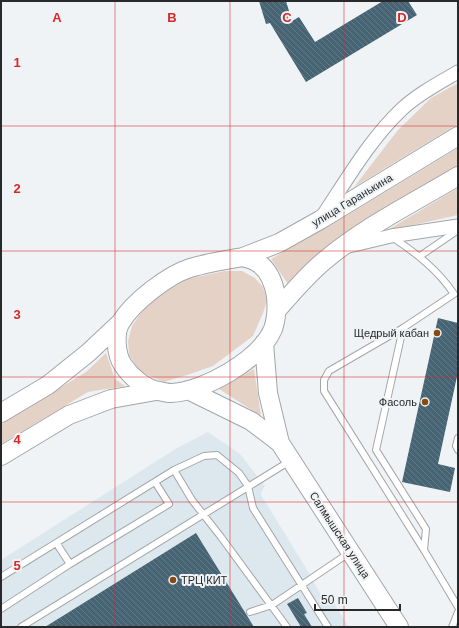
<svg xmlns="http://www.w3.org/2000/svg" width="459" height="628" font-family="Helvetica,sans-serif">
  <style>
    .built { fill: #dce8ee }
    .grass { fill: #e5d2c6 }
    .building { fill: url(#building-back-hatch) }
    .lines { fill: none; stroke-linecap: round; stroke-linejoin: round }
    .service-casing { stroke: #a3a6a8; stroke-width: 8 }
    .minor-casing { stroke: #a3a6a8; stroke-width: 15 }
    .secondary-casing { stroke: #a3a6a8; stroke-width: 20 }
    .service { stroke: #fff; stroke-width: 6 }
    .minor { stroke: #fff; stroke-width: 13 }
    .secondary { stroke: #fff; stroke-width: 18 }
    .grid { fill: none; stroke: #d62828; stroke-width: 1; stroke-opacity: 0.55 }
    .poi-dot { fill: #894a11; stroke: #eff3f5; stroke-width: 1.5 }
    .labels { text-anchor: middle; dominant-baseline: central; stroke-width: 4; stroke-linejoin: round; paint-order: stroke }
    .street-label { font-size: 11px; fill: #28292a; stroke: #eff3f5 }
    .poi-label { font-size: 11px; fill: #28292a; stroke: #eff3f5; text-anchor: end }
    .grid-label { font-size: 13px; text-anchor: middle; font-weight: bold; fill: #d62828; stroke: #eff3f5; stroke-width: 4; stroke-linejoin: round; paint-order: stroke }
  </style>
  <defs>
    <pattern id="building-back-hatch" width="6" height="6" patternUnits="userSpaceOnUse"><rect width="6" height="6" fill="#466474"/><path d="M-1 5l2 2M0 0l6 6M5-1l2 2" fill="none" stroke="#647b87"/></pattern>
  </defs>
  <rect width="100%" height="100%" fill="#eff3f5"/>
  <path class="built" d="M208,432L240,454L265,486L262,490L261,495L306,568L322,597L328,594L349,627H1V560L177,448Z"/>
  <path class="grass" d="M458,83V124L354,187L398,130L431,98Z
    M458,148V166L319,255L288,284L271,259L351,213Z
    M458,188V215L386,231Z
    M225,271H242L255,278L263,287L267,301L263,313L253,336L213,366L190,374L164,382L140,372L129,355L128,341L132,326L145,307L160,295L187,279Z
    M106,353L115,379L125,386L88,392L1,444V424L86,372Z
    M254,369L261,416L219,389Z"/>
  <path class="building" d="M259,1H286L292,21L299,17L315,42L383,1H408L417,15L306,82L270,23L266,24Z
    M438,318L458,323V372L438,464L455,468L450,492L402,482Z
    M196,533L254,627H45Z
    M298,598L307,613L304,614L312,627H301L287,604Z"/>
  <g class="lines">
    <defs>
      <path id="service" d="M392,237C416,253 438,270 454,294L403,328L329,371L324,380V391L424,550L458,607
        M420,256L458,230
        M403,328L376,450L426,529L424,550
        M458,438L456,446L458,450
        M174,470L204,456L217,455L239,473L248,486L253,508L328,627
        M57,544L70,564
        M1,577L174,470L192,500L221,537L287,627
        M1,609L70,564L169,504L155,482
        M250,612L272,605L349,553
        M21,627L290,461
        M452,627L458,612"/>
      <path id="minor" d="M322,217C346,181 370,139 402,109C418,94 439,83 458,72
        M349,246L391,236L458,226"/>
      <path id="secondary" d="M243,257C248,259 254,260 258,263C269,270 274,284 276,296C277,307 277,318 273,329C260,360 203,392 171,393C167,393 163,392 159,391C145,389 131,377 123,365C116,355 114,332 121,322C133,302 168,275 190,268C207,263 226,260 243,257Z
        M243,257L279,243L320,220L458,136
        M278,309C292,293 307,275 324,261C364,227 413,203 458,176
        M264,343L268,393L280,443L399,627
        M188,390L251,421L280,443
        M1,413L48,385L88,353L120,323
        M1,456L69,415L111,399L156,391"/>
    </defs>
    <use href="#service" class="service-casing"/>
    <use href="#minor" class="minor-casing"/>
    <use href="#secondary" class="secondary-casing"/>
    <use href="#service" class="service"/>
    <use href="#minor" class="minor"/>
    <use href="#secondary" class="secondary"/>
  </g>
  <path class="grid" d="M115,1V627M230,1V627M344,1V627M1,126H458M1,251H458M1,377H458M1,502H458"/>
  <g class="poi-dot">
    <circle cx="437" cy="333" r="4"/>
    <circle cx="425" cy="402" r="4"/>
    <circle cx="173" cy="580" r="4"/>
  </g>
  <g class="labels">
    <g class="street-label">
      <text transform="translate(352 200) rotate(-31)">улица Гаранькина</text>
      <text transform="translate(340 535) rotate(57)">Салмышская улица</text>
    </g>
    <g class="poi-label">
      <text x="429" y="333">Щедрый кабан</text>
      <text x="417" y="402">Фасоль</text>
      <text x="181" y="580" text-anchor="start">ТРЦ КИТ</text>
    </g>
  </g>
  <g class="grid-label">
    <text x="57" y="22">A</text>
    <text x="172" y="22">B</text>
    <text x="287" y="22">C</text>
    <text x="402" y="22">D</text>
    <text x="17" y="67">1</text>
    <text x="17" y="193">2</text>
    <text x="17" y="319">3</text>
    <text x="17" y="444">4</text>
    <text x="17" y="570">5</text>
  </g>
  <rect width="459" height="628" fill="none" stroke="#28292a" stroke-width="4"/>
  <path d="M315 604v6h85v-6" fill="none" stroke="#28292a" stroke-width="2"/>
  <text x="321" y="604" font-size="12" fill="#28292a" stroke="#eff3f5" stroke-width="3" paint-order="stroke">50 m</text>
</svg>
